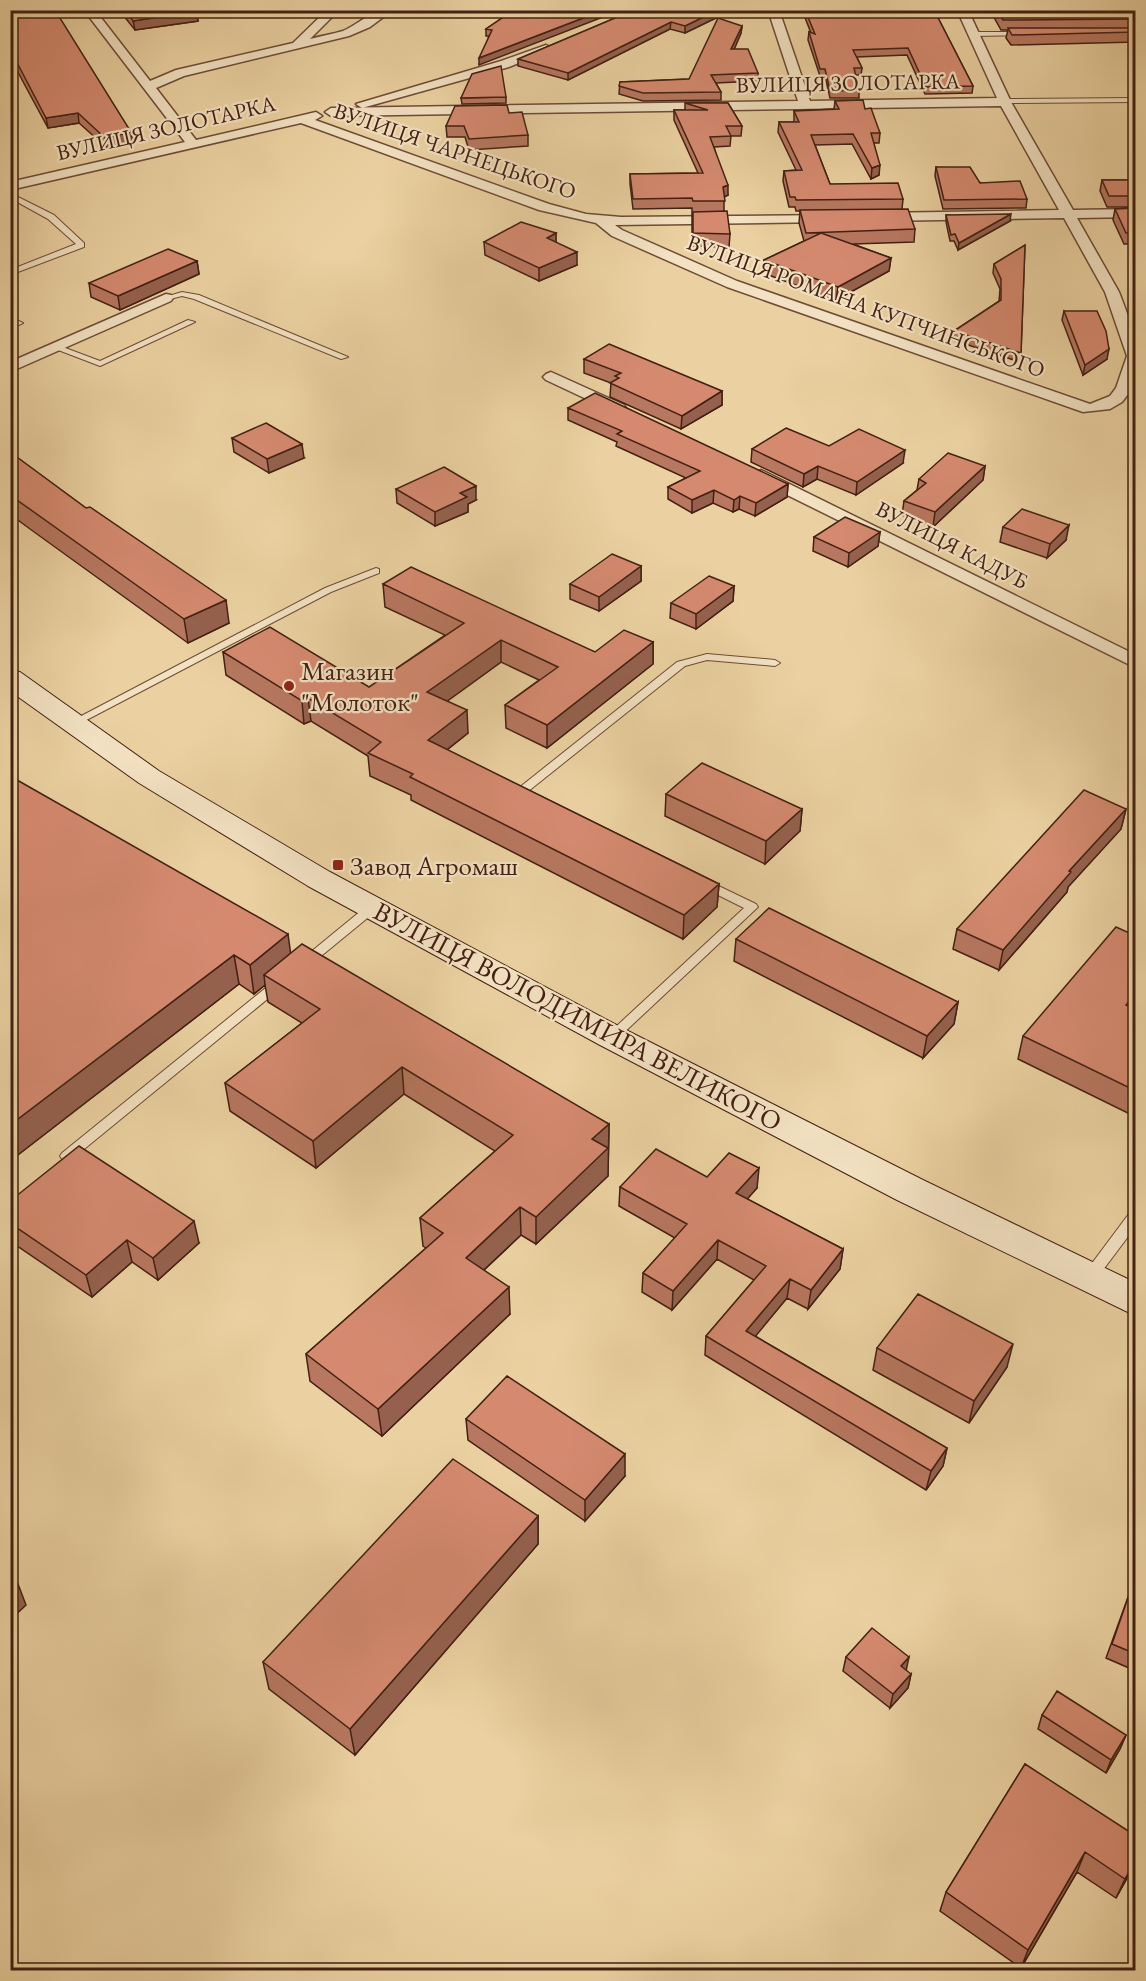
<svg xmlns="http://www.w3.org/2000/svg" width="1146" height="1981" font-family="'EB Garamond',serif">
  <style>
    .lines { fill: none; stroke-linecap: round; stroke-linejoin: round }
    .lane-casing { stroke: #6d4c36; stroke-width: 2 }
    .street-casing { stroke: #6d4c36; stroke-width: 3 }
    .secondary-casing { stroke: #432012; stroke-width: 2 }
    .lane { fill: #f2e1c2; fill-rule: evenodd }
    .street { fill: #f2e1c2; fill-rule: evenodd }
    .secondary { fill: #f2e1c2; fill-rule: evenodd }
    .wall { fill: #b77760; stroke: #432012; stroke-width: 1.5 }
    .shaded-wall { fill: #95614e; stroke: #432012; stroke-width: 1.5 }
    .building { fill: #d58a70; stroke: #432012; stroke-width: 1.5 }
    .poi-dot { fill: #8f2418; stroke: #f2e1c2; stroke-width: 2 }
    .labels { text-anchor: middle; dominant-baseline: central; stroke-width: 4.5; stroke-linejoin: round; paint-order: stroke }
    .far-street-label { font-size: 22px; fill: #432012; stroke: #f2e1c2 }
    .poi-label { font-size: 27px; fill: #432012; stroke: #f2e1c2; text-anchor: start }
    .street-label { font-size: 27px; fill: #432012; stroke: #f2e1c2 }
  </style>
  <rect width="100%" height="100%" fill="#ebd1a1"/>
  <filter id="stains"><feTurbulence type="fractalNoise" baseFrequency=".00333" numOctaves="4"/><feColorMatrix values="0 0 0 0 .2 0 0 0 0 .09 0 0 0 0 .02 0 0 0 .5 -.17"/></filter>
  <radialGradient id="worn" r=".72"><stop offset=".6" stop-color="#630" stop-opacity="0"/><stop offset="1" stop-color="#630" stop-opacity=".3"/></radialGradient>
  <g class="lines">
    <defs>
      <path id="lane" d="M1023,32L1025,35L974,36L971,34L974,32Z
        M1136,98V102L1005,103L1002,101L1005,99Z
        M10,193L54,215L84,243V247L10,275V270L76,244L48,219L10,198Z
        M182,292L199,295L348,357L341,359L194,299L182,296L166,300L162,298Z
        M10,317L23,323L10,329V324L12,323L10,322Z
        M188,320L195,322L100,366L53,348L60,346L100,361Z
        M376,568L379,569V573L331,592L75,726L71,727L66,724L325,588Z
        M707,654L775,660L780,663L775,666L707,660L685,666L526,793L529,796L528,798C522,800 517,798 514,793L515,791L677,662Z
        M704,879L756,904L758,907L616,1040H608L606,1037L608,1034L744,908L700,886L698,883Z
        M372,904L376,905L378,908L376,911L309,966H301L299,963L301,960L368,905Z
        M277,981L283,985L281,988L72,1159H62L60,1156L62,1153L273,982Z
        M1136,1210V1226L1094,1282L1089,1283L1084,1282L1082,1278L1084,1274L1131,1211Z"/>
      <path id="street" d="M84,10H95L150,81L176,70L293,43L327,10H339L310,39C321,36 333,34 343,31C357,25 372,10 386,11V15L370,27L349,36L184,76L156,88L196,140L316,112L322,116L315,120L549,204L586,214L621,217L834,215V221L829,222L615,225L622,230L737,281L1090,404L1110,396L1116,388L1127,356L1105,292L1064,218L880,221L873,217L880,213L1059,210L1001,106L331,116L325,112L331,108L798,101L768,10H779L810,101L997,98L957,10H968L1011,102L1073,210L1136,209V217L1077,218L1119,292L1136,337V378L1132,389L1122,402L1110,409L1083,412L727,287L612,236L596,223L539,210L301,123L10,190V182L185,142Z
        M546,45L552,48L550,50L509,67L362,108L356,104L501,61Z
        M166,294L171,295L173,298L171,301L10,372V362Z
        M551,372L624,405L626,408L618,413L612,411L546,380L543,377L546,374Z
        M761,470L1136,655V668L755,479L753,475Z"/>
      <path id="secondary" d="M10,670L20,672L159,771L330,872L624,1029L923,1180L1136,1283V1316L897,1200L600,1045L308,886L139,783L10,691Z"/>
    </defs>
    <use href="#lane" class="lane-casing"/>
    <use href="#street" class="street-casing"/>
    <use href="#secondary" class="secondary-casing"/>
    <use href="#lane" class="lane"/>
    <use href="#street" class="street"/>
    <use href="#secondary" class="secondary"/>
  </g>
  <path class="wall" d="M10,10L131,132L133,142L107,148L79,123L48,128L13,63L12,56L10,54Z
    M119,10H196L198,21L135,30Z
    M514,10L479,65L489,36H486V29Z
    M634,10L720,16L685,33L670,29L568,80L518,66V59Z
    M802,10H934L973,86L972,93L925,94L907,55L857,57L862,68L861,75H855L859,90V98H830L825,76H820L808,40L809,32L811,33Z
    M990,10H1136V42L1011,45L1006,38L1008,30H1001Z
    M742,26L741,33L734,49L758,73V81L716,83L721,92V100L643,101L619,94L620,82L689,79Z
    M506,97V103L462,104L461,98Z
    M835,101L865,109L880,133L879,143H874L879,175L871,179L852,144L815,145L830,184L903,199L902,209L915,229L914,242L853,244L891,258L889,271L836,300L763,273L764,260L804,241L799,223L800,211H796L795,207H789L783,181L784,171L796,170L778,132L779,122H794V111L834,109Z
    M685,103H728L742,126L741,136H731L730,146L714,147L728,195L724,197V211L730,234L729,247L692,246V208L633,209L630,184V174L698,173L674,120V110H685Z
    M509,113L528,135V146L469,150L465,137H447L446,126Z
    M936,167L1027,199L1026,208L943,209L935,176Z
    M1102,180H1136V207H1107L1100,191Z
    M1136,208V244H1124L1113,220L1115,209Z
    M946,215L1010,221L958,250L954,241H950L946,222Z
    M556,233V243L577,265L539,281L485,255L484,242Z
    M1025,245L1021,353L1020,362L953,340L954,331L999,301L1000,289L993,273L994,264Z
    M197,261L199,274L120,310L91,297L89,283Z
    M1064,311L1107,359L1083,375L1062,320Z
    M584,359L722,391V405L681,429L610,397L611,383L584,373Z
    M568,408L788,484L787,497L755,516L739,509L733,512L713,503L692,513L668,499V487L686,478L616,446L617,442L568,420Z
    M232,438L304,458L269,473L234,452Z
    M829,446L903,463L856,495L817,479L803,487L751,462L752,449Z
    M10,452L86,508L229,623L188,643L30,529L10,514Z
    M985,466L983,480L933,527L902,515L904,501L917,490L919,479Z
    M396,489L476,500L468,504V512L435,526L397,503Z
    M1003,527L1066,540L1047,558L1000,542Z
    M880,532L878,546L848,567L813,551L814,537Z
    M641,566V581L599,611L570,599V584Z
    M383,584L595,652L653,642V664L547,748L506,728L505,705L539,680L501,662L447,701L468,733L447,750L719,884L717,907L683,939L411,800V795L370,776L368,756L311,721L304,724L226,675L223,652L369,687L445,635L385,607Z
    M734,586L733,601L696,629L670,618L671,603Z
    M10,776L291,953L609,1124L608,1176L536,1244L521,1235L484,1270L510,1314L382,1436L310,1381L306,1354L426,1248L423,1246L420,1218L495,1151L404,1094L316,1168L230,1111L225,1083L302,1023L268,1002L265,985L254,994L239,984L10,1161Z
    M666,794L802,809L800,831L765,864L665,816Z
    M1126,809L1121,829L1068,887L1067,892L999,970L953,949L957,929Z
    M736,939L958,1002L954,1024L923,1058L734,961Z
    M1135,1009L1136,1010V1117L1018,1059L1023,1036Z
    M707,1177L757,1188L747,1199L843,1249L840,1269L808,1309L787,1298L755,1336L947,1448L943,1466L926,1490L705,1355L706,1336L754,1280L717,1259L672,1310L642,1292L643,1273L675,1238L619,1206L620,1187Z
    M10,1201L199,1243L158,1280L132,1262L92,1297L10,1241Z
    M877,1348L1007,1367L969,1423L873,1370Z
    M466,1419L625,1476L585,1521L468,1440Z
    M1136,1423V1441L1130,1439Z
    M538,1516V1544L355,1755L269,1689L263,1662Z
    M1131,1589L1136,1591V1671L1106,1658Z
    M846,1657L911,1674L908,1688L890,1708L843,1671Z
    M1042,1715L1126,1735L1120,1749L1106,1773L1038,1729Z
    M1025,1764L1136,1862L1116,1898L1077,1872L1021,1968L940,1911L946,1892Z"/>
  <path class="shaded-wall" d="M604,10H621L479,65V58Z
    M718,10H720V16L685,33V26Z
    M197,11L198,21L135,30L133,21Z
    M671,22L670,29L568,80V73Z
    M742,26L741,33L731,57V49Z
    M78,113L79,123L48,128L46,118Z
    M131,132L133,142L107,148L105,138Z
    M880,165L879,175L871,179L872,168Z
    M728,185V195L722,198L723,187Z
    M1011,214L1010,221L958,250L959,243Z
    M556,233V246L547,238Z
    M577,252V265L539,281V268Z
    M891,258L889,271L836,300L838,287Z
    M197,261L199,274L120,310L118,296Z
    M1109,349L1107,359L1083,375L1085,365Z
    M722,391V405L681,429L682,416Z
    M302,444L304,458L269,473L267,459Z
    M905,450L903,463L856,495L857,482Z
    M818,466L817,479L803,487L804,474Z
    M985,466L983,480L933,527L935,512Z
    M788,484L787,497L755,516L756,503Z
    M476,486V500L468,504V512L435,526V512L460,493Z
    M714,490L713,503L692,513V500Z
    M740,496L739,509L733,512L734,500Z
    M1069,525L1066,540L1047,558L1050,544Z
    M880,532L878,546L848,567L849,553Z
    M641,566V581L599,611V597Z
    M734,586L733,601L696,629V614Z
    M226,600L229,623L188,643L184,619Z
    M501,640V662L428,715L427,692Z
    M653,642V664L547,748V725Z
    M308,698L311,721L304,724L302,701Z
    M467,710L468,733L430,763L428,740Z
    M802,809L800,831L765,864L766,841Z
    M1126,809L1121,829L1068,887L1067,892L999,970L1003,950L1069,871Z
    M719,884L717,907L683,939L684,915Z
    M288,934L292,963L264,975L265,985L254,994L250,965Z
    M234,955L239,984L10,1161V1125Z
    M1136,993V1008L1120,1028L1126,1005Z
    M958,1002L954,1024L923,1058L927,1036Z
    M402,1067L404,1094L316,1168L313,1141Z
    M609,1124L608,1176L536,1244V1217L592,1139Z
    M759,1168L757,1188L735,1213L736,1193Z
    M520,1207L521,1235L468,1285L466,1258Z
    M194,1221L199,1243L158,1280L153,1258Z
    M127,1240L132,1262L92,1297L86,1275Z
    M718,1240L717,1259L672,1310L673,1291Z
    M843,1249L840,1269L808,1309L811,1290Z
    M790,1279L787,1298L744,1350L746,1331Z
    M509,1287L510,1314L382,1436L378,1409Z
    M1013,1344L1007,1367L969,1423L974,1401Z
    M947,1448L943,1466L926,1490L931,1471Z
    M625,1454V1476L585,1521V1500Z
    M538,1516V1544L355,1755L350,1729Z
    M18,1584L26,1605L10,1620V1591Z
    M909,1657L906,1671L901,1666Z
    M911,1674L908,1688L890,1708L893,1694Z
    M1126,1735L1120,1749L1106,1773L1111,1760Z
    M1085,1852L1077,1872L1021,1968L1028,1950Z
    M1136,1860V1862L1116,1898L1125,1879Z"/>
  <path class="building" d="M10,10H55L131,132L105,138L78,113L46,118L12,53H15L10,47Z
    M125,10H196L197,11L133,21Z
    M514,10L522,11L604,10L479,58L492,30L486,29Z
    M634,10H718L685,26L671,22L568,73L518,59Z
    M805,10H934L973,86L926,87L908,48L853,50L862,68H854L859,90L830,91L825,69H820L809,32L815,34Z
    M997,10H1136V19L1003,20Z
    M718,18L742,26L731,49H748L758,73L711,75L721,92L643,93L619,86L620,82L689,79Z
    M1008,28H1136V32L1012,35Z
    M501,66L506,97L461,98L472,74Z
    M863,100L865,109L871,108L880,133H871L880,165L872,168L853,134L811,135L830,184L898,183L903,199L796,200L795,197H790L784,171L802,170L779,122H799L794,111L839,109L835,101Z
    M685,103H728L742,126H726L731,136L710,137L728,185L723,187L725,201H693L692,198L633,199L630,174L703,173L674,110H708Z
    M507,105L509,113L522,112L528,135L469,139L464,126H446L455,106Z
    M936,167H970L980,183L1020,181L1027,199L944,200Z
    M1102,180H1136V196H1109Z
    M1136,208V233H1126L1115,209Z
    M908,209L915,229L806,233L800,210Z
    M727,211L730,234L693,233V212Z
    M1011,214L959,243L955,234L951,235L946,215Z
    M521,222L556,233L547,238L577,252L539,268L484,242Z
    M821,233L891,258L838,287L764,260Z
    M1025,245L1021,353L954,331L1001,300V279L994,264Z
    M168,249L197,261L118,296L89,283Z
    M1064,311H1097L1106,331L1109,349L1085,365Z
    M609,344L722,391L682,416L610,383L619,378L615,376L621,373L584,359Z
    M595,393L788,484L756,503L740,496L734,500L714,490L692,500L668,487L700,471L617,434L622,431L568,408Z
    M266,423L302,444L267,459L232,438Z
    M786,428L829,446L859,429L905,450L857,482L818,466L804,474L752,449Z
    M10,452L86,508L90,507L226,600L184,619L10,495Z
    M948,453L985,466L935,512L904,501L926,483L919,479Z
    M444,467L476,486L460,493L467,497L435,512L396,489Z
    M1022,509L1069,525L1050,544L1003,527Z
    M845,517L880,532L849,553L814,537Z
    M612,554L641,566L599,597L570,584Z
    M411,567L595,652L624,630L653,642L547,725L505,705L558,667L501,640L427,692L467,710L428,740L719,884L684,915L410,777L413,774L368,753L381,742L308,698L302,701L223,652L270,627L369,687L464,623L383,584Z
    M709,576L734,586L696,614L671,603Z
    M702,763L802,809L766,841L666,794Z
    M10,776L288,934L250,965L234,955L10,1125Z
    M1084,790L1126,809L1069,871L1071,872L1003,950L957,929Z
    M769,908L958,1002L927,1036L736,939Z
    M1116,927L1136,936V993L1126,1005L1136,1010V1091L1023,1036Z
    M302,944L609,1124L592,1139L608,1148L536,1217L520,1207L466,1258L509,1287L378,1409L306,1354L443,1233L420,1218L513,1135L402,1067L313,1141L225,1083L320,1009L264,975Z
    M79,1146L194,1221L153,1258L127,1240L86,1275L10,1223V1201Z
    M656,1149L707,1177L729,1153L759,1168L736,1193L843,1249L811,1290L790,1279L746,1331L947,1448L931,1471L706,1336L766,1266L718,1240L673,1291L643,1273L687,1224L620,1187Z
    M918,1294L1013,1344L974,1401L877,1348Z
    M507,1376L625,1454L585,1500L466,1419Z
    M453,1459L538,1516L350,1729L263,1662Z
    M10,1578L18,1584L10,1591Z
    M1131,1589L1136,1591V1654L1112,1644Z
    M872,1628L909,1657L901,1666L911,1674L893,1694L846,1657Z
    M1057,1691L1126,1735L1111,1760L1042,1715Z
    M1025,1764L1136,1836V1860L1125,1879L1085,1852L1028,1950L946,1892Z"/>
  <g class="poi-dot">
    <circle cx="289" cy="686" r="6"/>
    <rect x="332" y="859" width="12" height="12" rx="3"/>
  </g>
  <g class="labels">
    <g class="far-street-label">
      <text transform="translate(848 83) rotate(-1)">ВУЛИЦЯ ЗОЛОТАРКА</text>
      <text transform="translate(166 128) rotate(-13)">ВУЛИЦЯ ЗОЛОТАРКА</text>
      <text transform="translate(455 151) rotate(19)">ВУЛИЦЯ ЧАРНЕЦЬКОГО</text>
      <text transform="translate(866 306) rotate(20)">ВУЛИЦЯ РОМАНА КУПЧИНСЬКОГО</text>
      <text transform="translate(952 545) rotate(27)">ВУЛИЦЯ КАДУБ</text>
    </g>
    <g class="poi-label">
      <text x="301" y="670">Магазин<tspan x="301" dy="31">"Молоток"</tspan></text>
      <text x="350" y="865">Завод Агромаш</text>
    </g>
    <g class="street-label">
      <text transform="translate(578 1016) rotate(28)">ВУЛИЦЯ ВОЛОДИМИРА ВЕЛИКОГО</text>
    </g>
  </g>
  <rect width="1146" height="1981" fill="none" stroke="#ebd1a1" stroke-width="36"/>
  <rect x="12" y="12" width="1122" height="1957" fill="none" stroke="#432012" stroke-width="3"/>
  <rect x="18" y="18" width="1110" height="1945" fill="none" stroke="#432012" stroke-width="1.5"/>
  <rect width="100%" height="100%" filter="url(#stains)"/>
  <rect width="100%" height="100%" fill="url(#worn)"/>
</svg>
